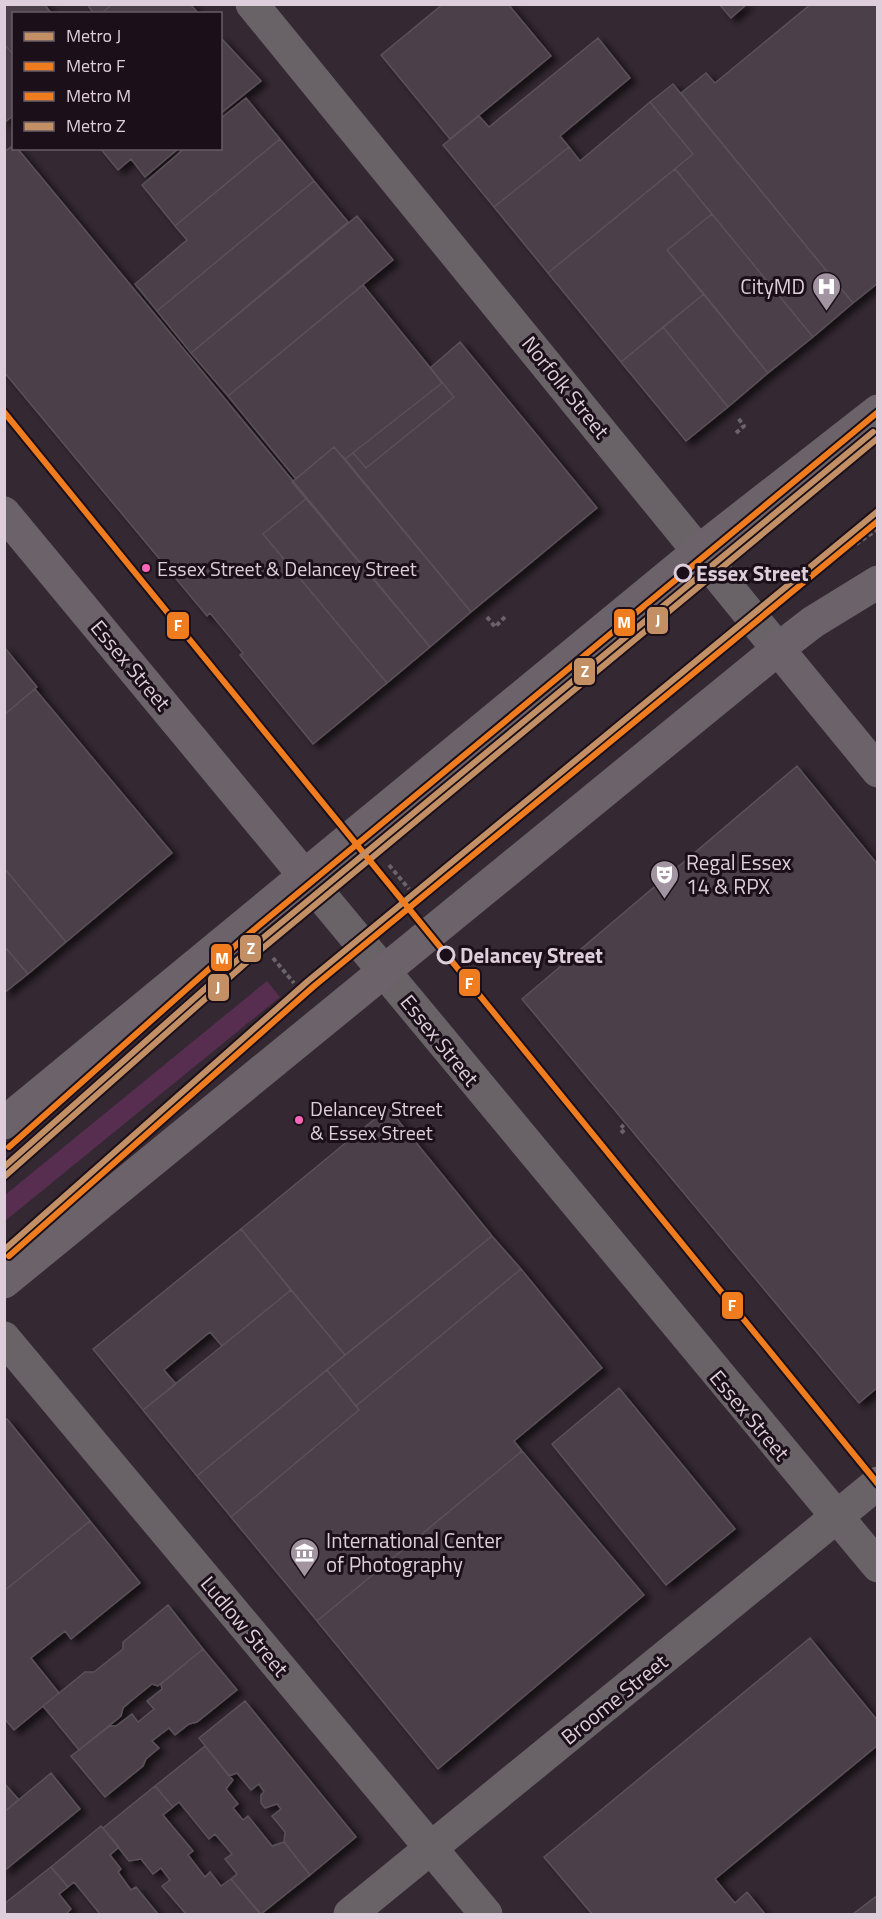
<svg xmlns="http://www.w3.org/2000/svg" width="882" height="1919" font-family="'Titillium Web',sans-serif">
  <style>
    .green { fill: #572e50 }
    .building { fill: #4b4049; stroke: #5b5159; stroke-width: 1.5; filter: url(#shadow) }
    .lines { fill: none; stroke-linecap: round; stroke-linejoin: round }
    .path { stroke: #6a6368; stroke-width: 4; stroke-dasharray: 4.5 3; stroke-linecap: butt }
    .minor { stroke: #696368; stroke-width: 33 }
    .primary { stroke: #6b6369; stroke-width: 33 }
    .metro-1-casing { stroke: #1b1019; stroke-width: 10 }
    .metro-2-casing { stroke: #1b1019; stroke-width: 10 }
    .metro-3-casing { stroke: #1b1019; stroke-width: 10 }
    .metro-4-casing { stroke: #1b1019; stroke-width: 10 }
    .metro-1 { stroke: #c39066; stroke-width: 6 }
    .metro-2 { stroke: #f07c20; stroke-width: 6 }
    .metro-3 { stroke: #f07c20; stroke-width: 6 }
    .metro-4 { stroke: #c39066; stroke-width: 6 }
    .bus-dot { fill: #fa66b7; stroke: #1b1019; stroke-width: 2 }
    .stop-dot { fill: #1b1019; stroke: #decedb; stroke-width: 3 }
    .labels { text-anchor: middle; dominant-baseline: central; stroke-width: 6; stroke-linejoin: round; paint-order: stroke }
    .bus-label { font-size: 20px; fill: #decedb; stroke: #1b1019; text-anchor: start }
    .poi-label { font-size: 21px; fill: #decedb; stroke: #1b1019; text-anchor: start }
    .street-label { font-size: 21px; fill: #decedb; stroke: #1b1019 }
    .stop-label { font-size: 21px; font-weight: bold; fill: #decedb; stroke: #1b1019; text-anchor: start }
    .line-badge { stroke: #1b1019; stroke-width: 2 }
    .badge-label { font-size: 16px; text-anchor: middle; font-weight: bold; fill: #fff }
  </style>
  <defs>
    <filter id="shadow"><feDropShadow dx="6" dy="4" stdDeviation="3" flood-color="#0009"/></filter>
  </defs>
  <rect width="100%" height="100%" fill="#342832"/>
  <path class="green" d="M267,981L280,997L5,1221V1195Z"/>
  <path class="building" d="M4,4H44L52,14H14V55L4,44Z
    M87,4H112L101,14H94Z
    M112,4H190L199,14H101Z
    M443,4H508L551,56L450,139L381,55Z
    M719,4H747L731,18Z
    M811,4H878V283L853,303L681,93L706,73L715,83Z
    M220,37L261,81L220,114Z
    M598,38L630,78L560,136L569,147L494,207L443,145L479,116L489,127Z
    M4,44L14,55V115L4,123Z
    M673,84L853,303L813,337L675,169L693,154L650,102Z
    M246,98L280,139L175,226L142,185L185,148H220V119Z
    M650,102L693,154L548,273L494,207L569,147L580,161Z
    M280,139L314,181L157,311L135,284L187,240L175,226Z
    M14,145V148H17L307,498L263,534L387,683L313,744L240,655L243,653L210,613L207,616L4,372V152Z
    M100,148H179L145,177L131,159L118,170Z
    M675,169L712,214L667,250L704,294L621,362L548,273Z
    M314,181L348,222L191,353L157,311Z
    M712,214L813,337L768,373L667,250Z
    M357,216L393,260L228,396L191,353Z
    M363,285L454,397L366,468L353,453L345,459L334,447L296,479L228,396Z
    M704,294L768,373L728,407L663,327Z
    M663,327L728,407L686,441L621,362Z
    M460,342L597,508L471,612L345,459L442,383L430,368Z
    M334,447L471,612L430,647L292,482Z
    M307,498L430,647L387,683L263,534Z
    M4,647L37,687L4,715Z
    M35,689L172,853L66,942L4,868V715Z
    M797,766L878,865V1387L859,1403L522,999Z
    M4,868L66,942L28,974L4,946Z
    M4,946L28,974L4,993Z
    M388,1108L492,1236L345,1355L241,1229Z
    M241,1229L291,1290L222,1346L210,1332L164,1370L176,1384L143,1410L93,1349Z
    M492,1236L521,1269L356,1406L327,1370Z
    M521,1269L602,1368L514,1441L522,1451L317,1621L231,1517L359,1410L356,1406Z
    M291,1290L345,1355L197,1476L143,1410Z
    M327,1370L359,1410L231,1517L197,1476Z
    M619,1388L735,1529L666,1585L552,1444Z
    M7,1419L90,1521L4,1591V1421Z
    M522,1451L644,1595L438,1769L317,1621Z
    M90,1521L140,1583L71,1639L65,1631L31,1658L59,1693L14,1730L4,1718V1591Z
    M168,1605L203,1649L158,1686L152,1684L131,1701L123,1708L121,1716L79,1750L43,1706L85,1672H94L123,1649V1642Z
    M810,1638L878,1721V1745L715,1879L735,1903L747,1892L765,1914H592L544,1857Z
    M203,1649L237,1690L197,1722L189,1724L175,1735L169,1728L152,1741L159,1748L146,1759L143,1766L105,1797L71,1756L110,1726H116L132,1714L138,1722L154,1709L147,1701L162,1689L161,1684Z
    M245,1701L356,1837L310,1875L284,1842L285,1832L272,1816L281,1809L277,1804L265,1808L261,1803V1795L264,1792L259,1784L251,1790L237,1773L229,1776L199,1738Z
    M205,1746L233,1780L226,1789L238,1804L233,1808L243,1820L248,1816L272,1846L284,1842L310,1875L261,1914L231,1879L237,1874L225,1859L232,1854L215,1834L209,1839L179,1802L173,1807L155,1786Z
    M51,1773L80,1809L4,1871V1812Z
    M4,1783L19,1800L4,1812Z
    M155,1786L173,1807L163,1815L193,1851L188,1855L205,1877L210,1872L221,1886L231,1879L260,1914H186L162,1886L170,1880L161,1868L153,1874L141,1859L129,1861L103,1828Z
    M101,1826L119,1847L110,1855L121,1869L118,1872L131,1890L136,1887L158,1914H100L74,1882L68,1887L51,1867Z
    M51,1867L68,1887L59,1894L71,1909L67,1913L69,1914H6L4,1904Z
    M878,1895V1914H853Z"/>
  <g class="lines">
    <path class="path" d="M736,433L744,426L738,418
      M856,544L878,529
      M487,617L495,627L505,617
      M389,865L409,889
      M273,958L294,983
      M398,1110L396,1112L399,1116
      M621,1133L625,1129L621,1125"/>
    <path class="minor" d="M252,4L778,649
      M304,875L878,1566
      M4,1338L486,1914
      M350,1914L878,1483"/>
    <path class="primary" d="M4,513L304,875
      M778,649L878,771
      M4,1123L700,550L878,411
      M4,1282L778,649L813,622L878,582"/>
    <defs>
      <path id="metro-1" d="M4,1177L257,953L878,438
        M4,1250L308,981L878,511"/>
      <path id="metro-2" d="M4,412L878,1484"/>
      <path id="metro-3" d="M9,1147L244,938L878,412
        M9,1256L313,987L878,521"/>
      <path id="metro-4" d="M4,1167L252,947L873,432"/>
    </defs>
    <use href="#metro-1" class="metro-1-casing"/>
    <use href="#metro-2" class="metro-2-casing"/>
    <use href="#metro-3" class="metro-3-casing"/>
    <use href="#metro-4" class="metro-4-casing"/>
    <use href="#metro-1" class="metro-1"/>
    <use href="#metro-2" class="metro-2"/>
    <use href="#metro-3" class="metro-3"/>
    <use href="#metro-4" class="metro-4"/>
  </g>
  <defs>
    <symbol id="hospital-pin" viewBox="-11 -11 22 30"><path d="M0 17L-7.5 6A9.5 9.5 0 1 1 7.5 6Z" fill="#a294a0" stroke="#1b1019"/><path d="M-5-5h3v3.5h4V-5h3V5h-3V1.5h-4V5h-3Z" fill="#fff"/></symbol>
    <symbol id="theatre-pin" viewBox="-11 -11 22 30"><path d="M0 17L-7.5 6A9.5 9.5 0 1 1 7.5 6Z" fill="#a294a0" stroke="#1b1019"/><path d="M-5-5.5Q0-4 5-5.5V0Q5 5 0 6Q-5 5-5 0ZM-3.3-2.5H-1v1.5H-3.3ZM1-2.5H3.3v1.5H1ZM-2.8 1Q0 5.5 2.8 1Z" fill="#fff"/></symbol>
    <symbol id="museum-pin" viewBox="-11 -11 22 30"><path d="M0 17L-7.5 6A9.5 9.5 0 1 1 7.5 6Z" fill="#a294a0" stroke="#1b1019"/><path d="M0-6L6-3V-2H-6V-3ZM-5-1h2V3h-2ZM-1-1h2V3h-2ZM3-1h2V3H3ZM-6 4H6V6H-6Z" fill="#fff"/></symbol>
  </defs>
  <g fill-rule="evenodd">
    <use href="#hospital-pin" x="810" y="270" width="33" height="45"/>
    <use href="#theatre-pin" x="648" y="858" width="33" height="45"/>
    <use href="#museum-pin" x="288" y="1536" width="33" height="45"/>
  </g>
  <g class="bus-dot">
    <circle cx="146" cy="568" r="5"/>
    <circle cx="299" cy="1120" r="5"/>
  </g>
  <g class="stop-dot">
    <circle cx="683" cy="573" r="8"/>
    <circle cx="446" cy="955" r="8"/>
  </g>
  <g class="labels">
    <g class="bus-label">
      <text x="157" y="568">Essex Street &amp; Delancey Street</text>
      <text x="310" y="1108">Delancey Street<tspan x="310" dy="24">&amp; Essex Street</tspan></text>
    </g>
    <g class="poi-label">
      <text x="805" y="286" text-anchor="end">CityMD</text>
      <text x="686" y="862">Regal Essex<tspan x="686" dy="24">14 &amp; RPX</tspan></text>
      <text x="326" y="1540">International Center<tspan x="326" dy="24">of Photography</tspan></text>
    </g>
    <g class="street-label">
      <text transform="translate(566 387) rotate(51)">Norfolk Street</text>
      <text transform="translate(131 665) rotate(50)">Essex Street</text>
      <text transform="translate(440 1040) rotate(51)">Essex Street</text>
      <text transform="translate(750 1415) rotate(50)">Essex Street</text>
      <text transform="translate(245 1626) rotate(50)">Ludlow Street</text>
      <text transform="translate(614 1699) rotate(-39)">Broome Street</text>
    </g>
    <g class="stop-label">
      <text x="696" y="573">Essex Street</text>
      <text x="460" y="955">Delancey Street</text>
    </g>
  </g>
  <g class="line-badge">
    <rect x="646" y="606" width="23" height="29" rx="6" fill="#c39066"/>
    <rect x="613" y="608" width="23" height="29" rx="6" fill="#f07c20"/>
    <rect x="166" y="611" width="24" height="29" rx="6" fill="#f07c20"/>
    <rect x="573" y="657" width="23" height="29" rx="6" fill="#c39066"/>
    <rect x="239" y="934" width="23" height="29" rx="6" fill="#c39066"/>
    <rect x="210" y="943" width="23" height="29" rx="6" fill="#f07c20"/>
    <rect x="458" y="968" width="23" height="29" rx="6" fill="#f07c20"/>
    <rect x="207" y="973" width="23" height="29" rx="6" fill="#c39066"/>
    <rect x="721" y="1291" width="23" height="29" rx="6" fill="#f07c20"/>
  </g>
  <g class="badge-label">
    <text x="658" y="626">J</text>
    <text x="624" y="628">M</text>
    <text x="178" y="631">F</text>
    <text x="585" y="677">Z</text>
    <text x="251" y="954">Z</text>
    <text x="222" y="964">M</text>
    <text x="469" y="989">F</text>
    <text x="218" y="993">J</text>
    <text x="732" y="1311">F</text>
  </g>
  <rect width="882" height="1919" fill="none" stroke="#decedb" stroke-width="12"/>
  <rect x="12" y="12" width="210" height="138" fill="#1b1019" stroke="#695c67" stroke-width="1.5"/>
  <rect x="24" y="32" width="30" height="9" fill="#c39066" stroke="#695c67" stroke-width="1.5"/>
  <text x="66" y="42" font-size="18" fill="#decedb">Metro J</text>
  <rect x="24" y="62" width="30" height="9" fill="#f07c20" stroke="#695c67" stroke-width="1.5"/>
  <text x="66" y="72" font-size="18" fill="#decedb">Metro F</text>
  <rect x="24" y="92" width="30" height="9" fill="#f07c20" stroke="#695c67" stroke-width="1.5"/>
  <text x="66" y="102" font-size="18" fill="#decedb">Metro M</text>
  <rect x="24" y="122" width="30" height="9" fill="#c39066" stroke="#695c67" stroke-width="1.5"/>
  <text x="66" y="132" font-size="18" fill="#decedb">Metro Z</text>
</svg>
